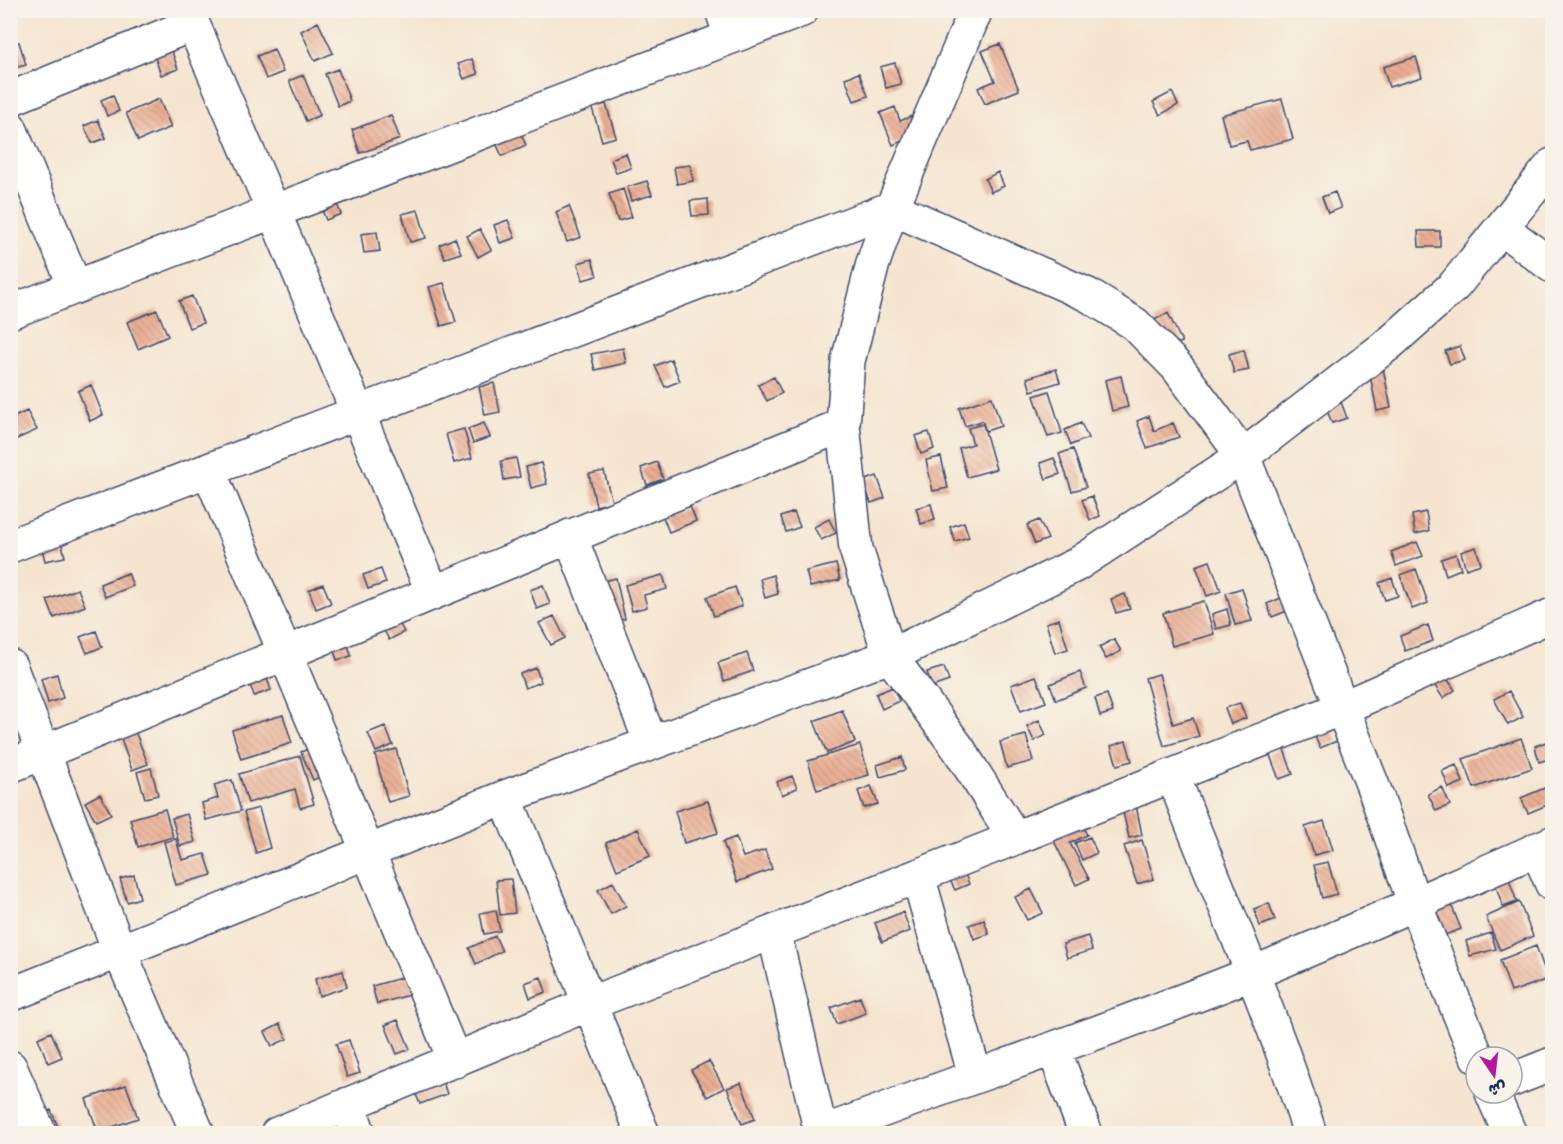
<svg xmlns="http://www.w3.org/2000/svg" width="1563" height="1144" font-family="Sriracha,'Playpen Sans Arabic',sans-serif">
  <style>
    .building { fill: url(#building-back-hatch) }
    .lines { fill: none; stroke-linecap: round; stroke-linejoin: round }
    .minor-casing { stroke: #3c4a6f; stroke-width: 36 }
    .minor { stroke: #fff; stroke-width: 33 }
  </style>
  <defs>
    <pattern id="building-back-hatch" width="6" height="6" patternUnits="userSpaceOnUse" patternTransform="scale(1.5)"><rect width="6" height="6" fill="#ecaf93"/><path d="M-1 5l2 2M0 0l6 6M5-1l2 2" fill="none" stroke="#be8f7b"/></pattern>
  </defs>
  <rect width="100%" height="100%" fill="#f7f3e8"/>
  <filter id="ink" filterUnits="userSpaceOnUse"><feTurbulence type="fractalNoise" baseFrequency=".0167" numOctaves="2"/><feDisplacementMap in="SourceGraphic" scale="12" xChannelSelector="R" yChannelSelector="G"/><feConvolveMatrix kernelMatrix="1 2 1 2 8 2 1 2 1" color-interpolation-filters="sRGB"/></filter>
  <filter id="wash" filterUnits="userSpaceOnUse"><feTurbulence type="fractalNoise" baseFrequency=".008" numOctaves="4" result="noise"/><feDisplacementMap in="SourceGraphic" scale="24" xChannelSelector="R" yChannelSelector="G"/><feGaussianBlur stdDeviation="1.35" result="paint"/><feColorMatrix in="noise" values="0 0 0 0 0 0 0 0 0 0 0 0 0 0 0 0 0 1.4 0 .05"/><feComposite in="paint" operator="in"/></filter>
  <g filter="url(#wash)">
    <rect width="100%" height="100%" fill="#f5e5d0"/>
    <g id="blocks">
      <path class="building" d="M318,22L333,53L315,61L301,31Z
        M19,42L26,65L10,69V44Z
        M1000,44L1019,90L985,104L978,88L995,81L982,51Z
        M170,46L178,69L161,75L153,52Z
        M274,49L283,72L266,79L257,56Z
        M1416,57L1422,77L1389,87L1383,67Z
        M472,59L478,74L464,79L458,64Z
        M895,63L901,84L886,88L880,67Z
        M338,69L350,101L338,106L325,74Z
        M859,73L868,96L854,101L845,78Z
        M303,75L320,115L306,121L289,81Z
        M1172,92L1178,105L1160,115L1153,102Z
        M113,95L119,111L107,116L101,100Z
        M159,99L171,127L138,141L126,113Z
        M1282,99L1293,139L1250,150L1247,141L1229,145L1221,115Z
        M606,104L616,137L602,141L592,108Z
        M895,107L900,121L914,115L921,133L893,145L880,113Z
        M391,115L400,139L360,153L352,130Z
        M98,120L106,138L92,143L84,126Z
        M520,132L526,145L502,156L496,143Z
        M626,153L631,168L616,173L611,159Z
        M690,165L693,181L677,184L674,167Z
        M998,172L1004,186L991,192L985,179Z
        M647,181L652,195L631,201L627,187Z
        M623,189L632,217L618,221L609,194Z
        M1335,192L1341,208L1328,213L1322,197Z
        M335,199L341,214L326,220L320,205Z
        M708,199L709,215L692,216L690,201Z
        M569,206L581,237L567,242L556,212Z
        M418,210L426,238L410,242L402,214Z
        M508,220L515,238L500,243L494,225Z
        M480,229L491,250L478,257L467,236Z
        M1418,231H1440V247H1419Z
        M377,232L380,251L364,253L361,234Z
        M455,238L461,253L445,258L439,245Z
        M592,259L597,276L583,280L578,263Z
        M444,283L456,322L441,326L429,287Z
        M192,296L203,323L189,328L179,301Z
        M157,310L168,336L138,349L127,322Z
        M1168,313L1182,342L1167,348L1154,320Z
        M1460,346L1465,360L1450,364L1445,351Z
        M623,348L626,363L595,370L591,354Z
        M1244,350L1249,370L1234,373L1229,354Z
        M671,359L680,381L665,387L655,366Z
        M1382,363L1391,408L1377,411L1368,365Z
        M1056,369L1060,382L1031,391L1027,378Z
        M1121,376L1128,407L1112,411L1105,380Z
        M774,377L782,393L767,401L758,385Z
        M494,383L500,412L485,415L479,387Z
        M91,385L103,415L90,421L78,391Z
        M1049,391L1062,433L1048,437L1034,396Z
        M992,397L1001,426L986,431L982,421L965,426L959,408Z
        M1341,402L1347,418L1332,423L1326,408Z
        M27,411L37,430L10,442V419Z
        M1149,416L1154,431L1173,423L1179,437L1147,448L1137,421Z
        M484,423L490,437L473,443L468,429Z
        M1081,423L1088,438L1071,445L1065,430Z
        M983,424L996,469L967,477L959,448L973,444L968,428Z
        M464,429L472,458L454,463L446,434Z
        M929,432L934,449L921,454L915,436Z
        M1073,449L1086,487L1072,491L1059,454Z
        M941,457L948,488L933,491L926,460Z
        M516,458L520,477L504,480L501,461Z
        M1054,458L1060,474L1046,479L1040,463Z
        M657,462L663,479L647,485L641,468Z
        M541,463L547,484L531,488L526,467Z
        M604,471L612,502L596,506L589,474Z
        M877,476L885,498L871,503L863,481Z
        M1092,496L1100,516L1090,520L1082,500Z
        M931,504L935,520L921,524L916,508Z
        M690,506L696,521L669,532L663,517Z
        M794,512L800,527L786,532L781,517Z
        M1426,512L1429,531L1415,534L1412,515Z
        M829,519L836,533L821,540L814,527Z
        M1039,520L1048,539L1035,544L1027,525Z
        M964,522L969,537L955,541L950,527Z
        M1417,542L1423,556L1396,566L1391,552Z
        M62,544L65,557L45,561L42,548Z
        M1476,547L1481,564L1466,569L1461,552Z
        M1456,554L1461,569L1446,575L1441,559Z
        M1210,561L1221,591L1207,596L1196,566Z
        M836,564L840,580L810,587L806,571Z
        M381,569L386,583L368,589L363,575Z
        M1416,569L1428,603L1412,609L1400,575Z
        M128,573L133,586L105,597L100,584Z
        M663,575L667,589L644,595L647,607L632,611L625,585Z
        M773,575L778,594L765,598L760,579Z
        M616,578L625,619L612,622L603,581Z
        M1392,578L1398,596L1385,600L1379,583Z
        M323,584L331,603L316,609L309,590Z
        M543,585L550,604L537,609L530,590Z
        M735,587L742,606L714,616L707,597Z
        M1242,588L1252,621L1235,625L1226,593Z
        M78,589L85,606L54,618L47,600Z
        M1125,594L1130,609L1116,613L1111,599Z
        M1281,598L1287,611L1272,617L1267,604Z
        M1204,601L1214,634L1172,646L1163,613Z
        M1227,609L1231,625L1216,629L1212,614Z
        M554,616L565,638L551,645L539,623Z
        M397,619L404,632L389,640L382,626Z
        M1059,619L1068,649L1055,653L1046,623Z
        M1428,625L1433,641L1405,651L1400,636Z
        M96,631L102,647L87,653L80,637Z
        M1114,639L1121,651L1106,659L1099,647Z
        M347,640L351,656L337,660L332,645Z
        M747,653L753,671L724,681L718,663Z
        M944,667L949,681L932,687L927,672Z
        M536,668L541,682L525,688L520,674Z
        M1441,670L1455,690L1443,698L1429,677Z
        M1080,672L1086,688L1056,700L1050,684Z
        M265,673L271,690L254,696L248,679Z
        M57,674L63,698L48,703L41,679Z
        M1159,674L1173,724L1193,718L1199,736L1164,746L1145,678Z
        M1036,676L1046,702L1021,711L1011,685Z
        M893,687L899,701L882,709L876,694Z
        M1509,691L1523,717L1508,725L1494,699Z
        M1107,694L1113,712L1100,716L1095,698Z
        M1240,703L1246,718L1231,724L1225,708Z
        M842,710L855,742L827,753L814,721Z
        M283,715L292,743L241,759L232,730Z
        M1039,720L1046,735L1034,741L1027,726Z
        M1331,725L1337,741L1320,748L1313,732Z
        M133,726L148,764L132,770L118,731Z
        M385,726L393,745L376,752L368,733Z
        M1026,735L1033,761L1007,768L1000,742Z
        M1521,738L1532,768L1474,788L1463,759Z
        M330,740L342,767L313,780L301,752Z
        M1126,741L1132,761L1117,765L1111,746Z
        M1549,741L1552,758L1539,762L1535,746Z
        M860,745L869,775L817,790L808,761Z
        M1283,747L1293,774L1279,779L1269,753Z
        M396,749L409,796L388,802L375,755Z
        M300,756L314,804L300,808L295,789L248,803L239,774Z
        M902,757L905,770L880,777L877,765Z
        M1456,765L1463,782L1449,788L1442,771Z
        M151,768L158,795L145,798L137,772Z
        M792,776L797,788L782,795L777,782Z
        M232,780L241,811L206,820L202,803L218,798L214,785Z
        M871,786L878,804L864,808L858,791Z
        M1442,787L1450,805L1436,811L1428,794Z
        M1547,787L1552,803L1528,813L1521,798Z
        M100,794L111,814L96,821L85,802Z
        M708,801L718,833L684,843L675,811Z
        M1136,805L1142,835L1129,838L1122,808Z
        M259,808L270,848L256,853L244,812Z
        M165,809L173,837L138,847L130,819Z
        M187,814L195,842L180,846L172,818Z
        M1080,820L1087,835L1070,843L1089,879L1076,885L1051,835Z
        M1324,821L1333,850L1314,855L1305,827Z
        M638,829L650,856L617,870L606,843Z
        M736,837L743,857L765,850L772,869L737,882L723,842Z
        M1090,837L1097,853L1082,860L1075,843Z
        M176,839L182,860L205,854L212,875L176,885L164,842Z
        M1142,840L1154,879L1137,884L1124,846Z
        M1328,862L1337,894L1322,898L1314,865Z
        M1505,868L1517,902L1503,907L1491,872Z
        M963,869L969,884L955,890L948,876Z
        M134,875L140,898L127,902L120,879Z
        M511,879L515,913L500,915L496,880Z
        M613,882L626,906L611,914L598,890Z
        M1031,889L1043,913L1027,920L1015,897Z
        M1449,899L1461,929L1445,935L1434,905Z
        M1519,902L1533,936L1500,950L1486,917Z
        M1269,903L1275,920L1260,926L1254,909Z
        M496,910L500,931L484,934L480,913Z
        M903,912L910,931L882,942L875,923Z
        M984,920L989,934L974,939L969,925Z
        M1491,933L1496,949L1470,956L1466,941Z
        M495,936L502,951L476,964L469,948Z
        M1088,936L1092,950L1067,958L1063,944Z
        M1536,946L1548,979L1511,992L1500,960Z
        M343,971L347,987L319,996L315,979Z
        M415,974L420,992L377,1004L372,986Z
        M541,977L546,992L530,998L525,983Z
        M860,997L866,1013L837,1024L831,1008Z
        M398,1020L410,1049L397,1054L385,1025Z
        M280,1024L287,1039L272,1046L265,1032Z
        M51,1032L62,1057L48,1063L38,1038Z
        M349,1040L360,1073L347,1077L336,1044Z
        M709,1061L724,1088L707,1097L691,1070Z
        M443,1082L447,1094L420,1104L415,1092Z
        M741,1083L755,1119L742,1124L727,1088Z
        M126,1085L138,1118L98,1132L86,1099Z
        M51,1110L61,1134H10V1127Z"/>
    </g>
  </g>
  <g filter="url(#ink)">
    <use href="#blocks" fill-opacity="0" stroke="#3c4a6f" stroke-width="1.5"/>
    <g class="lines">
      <defs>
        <path id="minor" d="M187,10L273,210L433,593
          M722,10L731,37
          M976,10L892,208L873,263L848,361L843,425L856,549L890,656L958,748L1015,838L1342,708L1552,615
          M10,99L193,24
          M10,128L75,287
          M1503,229L1552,266
          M10,312L802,10
          M209,471L455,1061
          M570,536L651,743
          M10,546L892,208L1088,295L1135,324L1177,367L1243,456L1376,794L1414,902L1477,1057
          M10,666L119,950L198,1134
          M10,766L843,425
          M1173,776C1219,895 1272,1011 1310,1134
          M505,797L643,1134
          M1537,849L1552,884
          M918,876L975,1075
          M774,932L821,1133
          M10,995L505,797L890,656L1076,565L1243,456L1390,343L1454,286L1552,165
          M1054,1050L1086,1134
          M10,1067L40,1134
          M1512,1080L1552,1064
          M1492,1093L1510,1134
          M348,1104L359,1134
          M277,1134L591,1003L1015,838
          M819,1134C963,1079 1110,1031 1253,973C1354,932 1453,886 1552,843"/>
      </defs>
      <use href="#minor" class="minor-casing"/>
      <use href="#minor" class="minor"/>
    </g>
  </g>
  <rect width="1563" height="1144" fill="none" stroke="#f7f3e8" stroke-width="36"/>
  <g transform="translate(1494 1075) rotate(166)"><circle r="28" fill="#f7f3e8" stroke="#9fa5b1" stroke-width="1.5"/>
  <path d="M0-4.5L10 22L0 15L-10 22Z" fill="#b5179e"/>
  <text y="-9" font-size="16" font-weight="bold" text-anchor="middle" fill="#1b2f5e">ش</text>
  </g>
</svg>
